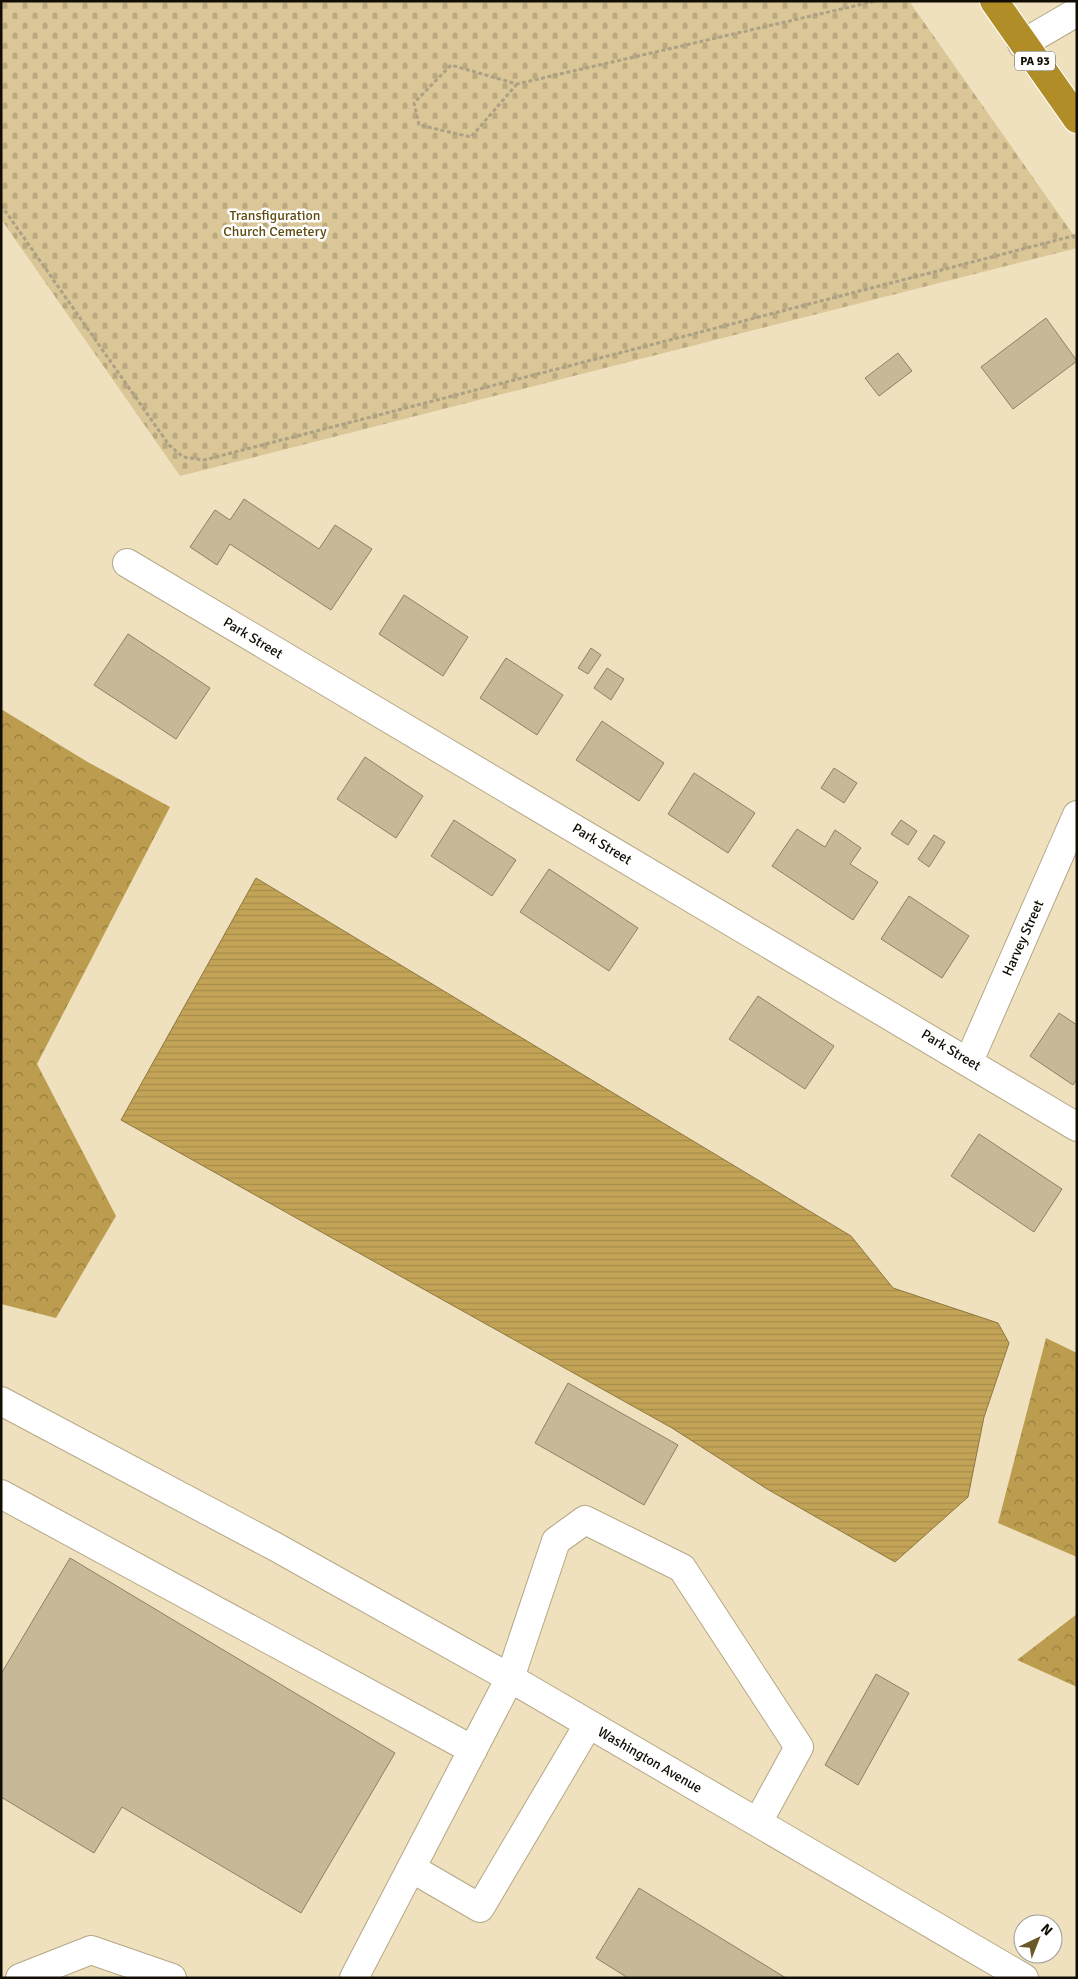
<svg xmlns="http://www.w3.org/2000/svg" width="1078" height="1979" font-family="Signika,sans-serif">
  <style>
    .forest { fill: url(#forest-crowns) }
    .cemetery { fill: url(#cemetery-stones) }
    .water { fill: url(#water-rules); stroke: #8e773e }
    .building { fill: #c7b998; stroke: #8e8161 }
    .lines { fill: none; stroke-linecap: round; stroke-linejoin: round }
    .minor-casing { stroke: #b5a786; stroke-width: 30 }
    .highway-casing { stroke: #fff; stroke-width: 30 }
    .path { stroke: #aca185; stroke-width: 3; stroke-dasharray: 4 2.5; stroke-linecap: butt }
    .minor { stroke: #fff; stroke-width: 28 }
    .highway { stroke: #b18d28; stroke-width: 28 }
    .labels { text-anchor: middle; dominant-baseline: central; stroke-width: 5; stroke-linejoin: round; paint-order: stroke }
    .shield { fill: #fff; stroke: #58564f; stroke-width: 1 }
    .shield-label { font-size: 12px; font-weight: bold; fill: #110d03 }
    .park-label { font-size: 14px; fill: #614c0f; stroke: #fff }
    .street-label { font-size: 14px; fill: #110d03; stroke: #fff }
  </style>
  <defs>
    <pattern id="forest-crowns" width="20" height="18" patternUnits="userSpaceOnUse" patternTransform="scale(1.25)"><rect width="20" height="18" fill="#bc9d4f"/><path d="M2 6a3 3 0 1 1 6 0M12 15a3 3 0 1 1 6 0" fill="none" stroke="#977e3f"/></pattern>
    <pattern id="cemetery-stones" width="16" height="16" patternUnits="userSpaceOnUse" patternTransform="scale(1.25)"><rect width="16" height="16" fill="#dac696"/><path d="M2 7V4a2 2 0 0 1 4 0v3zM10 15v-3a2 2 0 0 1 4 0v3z" fill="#baa980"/></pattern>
    <pattern id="water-rules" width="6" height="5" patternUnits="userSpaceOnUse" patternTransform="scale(1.25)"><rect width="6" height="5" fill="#c3a457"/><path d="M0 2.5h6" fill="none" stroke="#a68c4a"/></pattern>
  </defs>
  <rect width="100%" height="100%" fill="#efe1be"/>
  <path class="forest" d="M1,709L86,761L170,807L37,1064L116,1216L56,1318L1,1304Z
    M1046,1338L1077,1353V1557L998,1523Z
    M1077,1614V1687L1017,1660Z"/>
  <path class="cemetery" d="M1,1H909L1077,240V248L180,476L1,219Z"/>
  <path class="water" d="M256,878L851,1236L893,1288L998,1323L1009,1343L984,1417L968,1497L895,1562L767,1489L672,1428L121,1120Z"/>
  <path class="building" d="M1046,318L1077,361L1013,409L981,367Z
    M898,353L912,371L879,396L865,378Z
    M244,499L319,549L335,525L372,549L331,610L230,544L217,565L190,547L215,510L230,520Z
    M404,595L468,637L443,676L379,634Z
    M128,634L210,688L176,739L94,685Z
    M591,648L601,655L588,674L578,668Z
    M506,658L563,695L537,735L480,698Z
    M607,668L624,679L611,700L594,688Z
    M602,721L664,763L639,801L576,760Z
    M365,757L423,796L396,838L337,799Z
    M834,768L857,783L844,803L821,788Z
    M694,773L755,813L728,853L668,814Z
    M454,820L516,860L492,896L431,856Z
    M901,820L917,831L908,845L891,834Z
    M797,829L825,847L835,830L861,848L850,864L878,882L853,920L772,866Z
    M934,835L945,842L929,867L918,859Z
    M549,869L638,928L609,971L520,912Z
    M909,896L969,936L942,978L881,939Z
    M758,996L834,1046L805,1089L729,1039Z
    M1059,1013L1077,1025V1079L1073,1085L1030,1056Z
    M979,1134L1062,1189L1034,1232L951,1176Z
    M568,1383L678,1445L644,1505L535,1443Z
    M70,1558L395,1753L301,1913L122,1807L94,1853L1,1797V1674Z
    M876,1674L909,1693L858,1785L825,1765Z
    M639,1888L786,1978H628L596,1958Z"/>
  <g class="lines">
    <defs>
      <path id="minor" d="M1022,44L1077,12
        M127,563L1077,1127
        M969,1061L1077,815
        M1,1401L274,1546L510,1678L1024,1978
        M1,1494L473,1750
        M411,1868L480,1908L588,1725
        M20,1978L91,1950L172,1978
        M354,1978L510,1678L556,1541L585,1520L682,1568L799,1747L758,1822"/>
      <path id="highway" d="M994,1L1077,119"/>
    </defs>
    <use href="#minor" class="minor-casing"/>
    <use href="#highway" class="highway-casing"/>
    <path class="path" d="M517,84L471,137L419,125L414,103L451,65L517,84L876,1
      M1,205L169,445L183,457L204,460L1077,235"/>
    <use href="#minor" class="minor"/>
    <use href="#highway" class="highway"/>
  </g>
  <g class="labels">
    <rect class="shield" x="1015" y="51.5" width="40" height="19" rx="4"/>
    <g class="shield-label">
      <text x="1035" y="61">PA 93</text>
    </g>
    <g class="park-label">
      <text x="275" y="215">Transfiguration<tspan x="275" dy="16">Church Cemetery</tspan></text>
    </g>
    <g class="street-label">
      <text transform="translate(253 638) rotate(31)">Park Street</text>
      <text transform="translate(602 844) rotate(31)">Park Street</text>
      <text transform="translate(1023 938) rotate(-66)">Harvey Street</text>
      <text transform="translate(951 1050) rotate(31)">Park Street</text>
      <text transform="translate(650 1760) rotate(30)">Washington Avenue</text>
    </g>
  </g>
  <rect width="1078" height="1979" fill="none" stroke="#110d03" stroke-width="5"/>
  <g transform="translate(1038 1939) rotate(43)"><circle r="24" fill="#ffffff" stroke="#a09e9a"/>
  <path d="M0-4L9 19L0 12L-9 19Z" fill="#6b5827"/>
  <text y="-8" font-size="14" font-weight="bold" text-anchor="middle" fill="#110d03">N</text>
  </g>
</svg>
